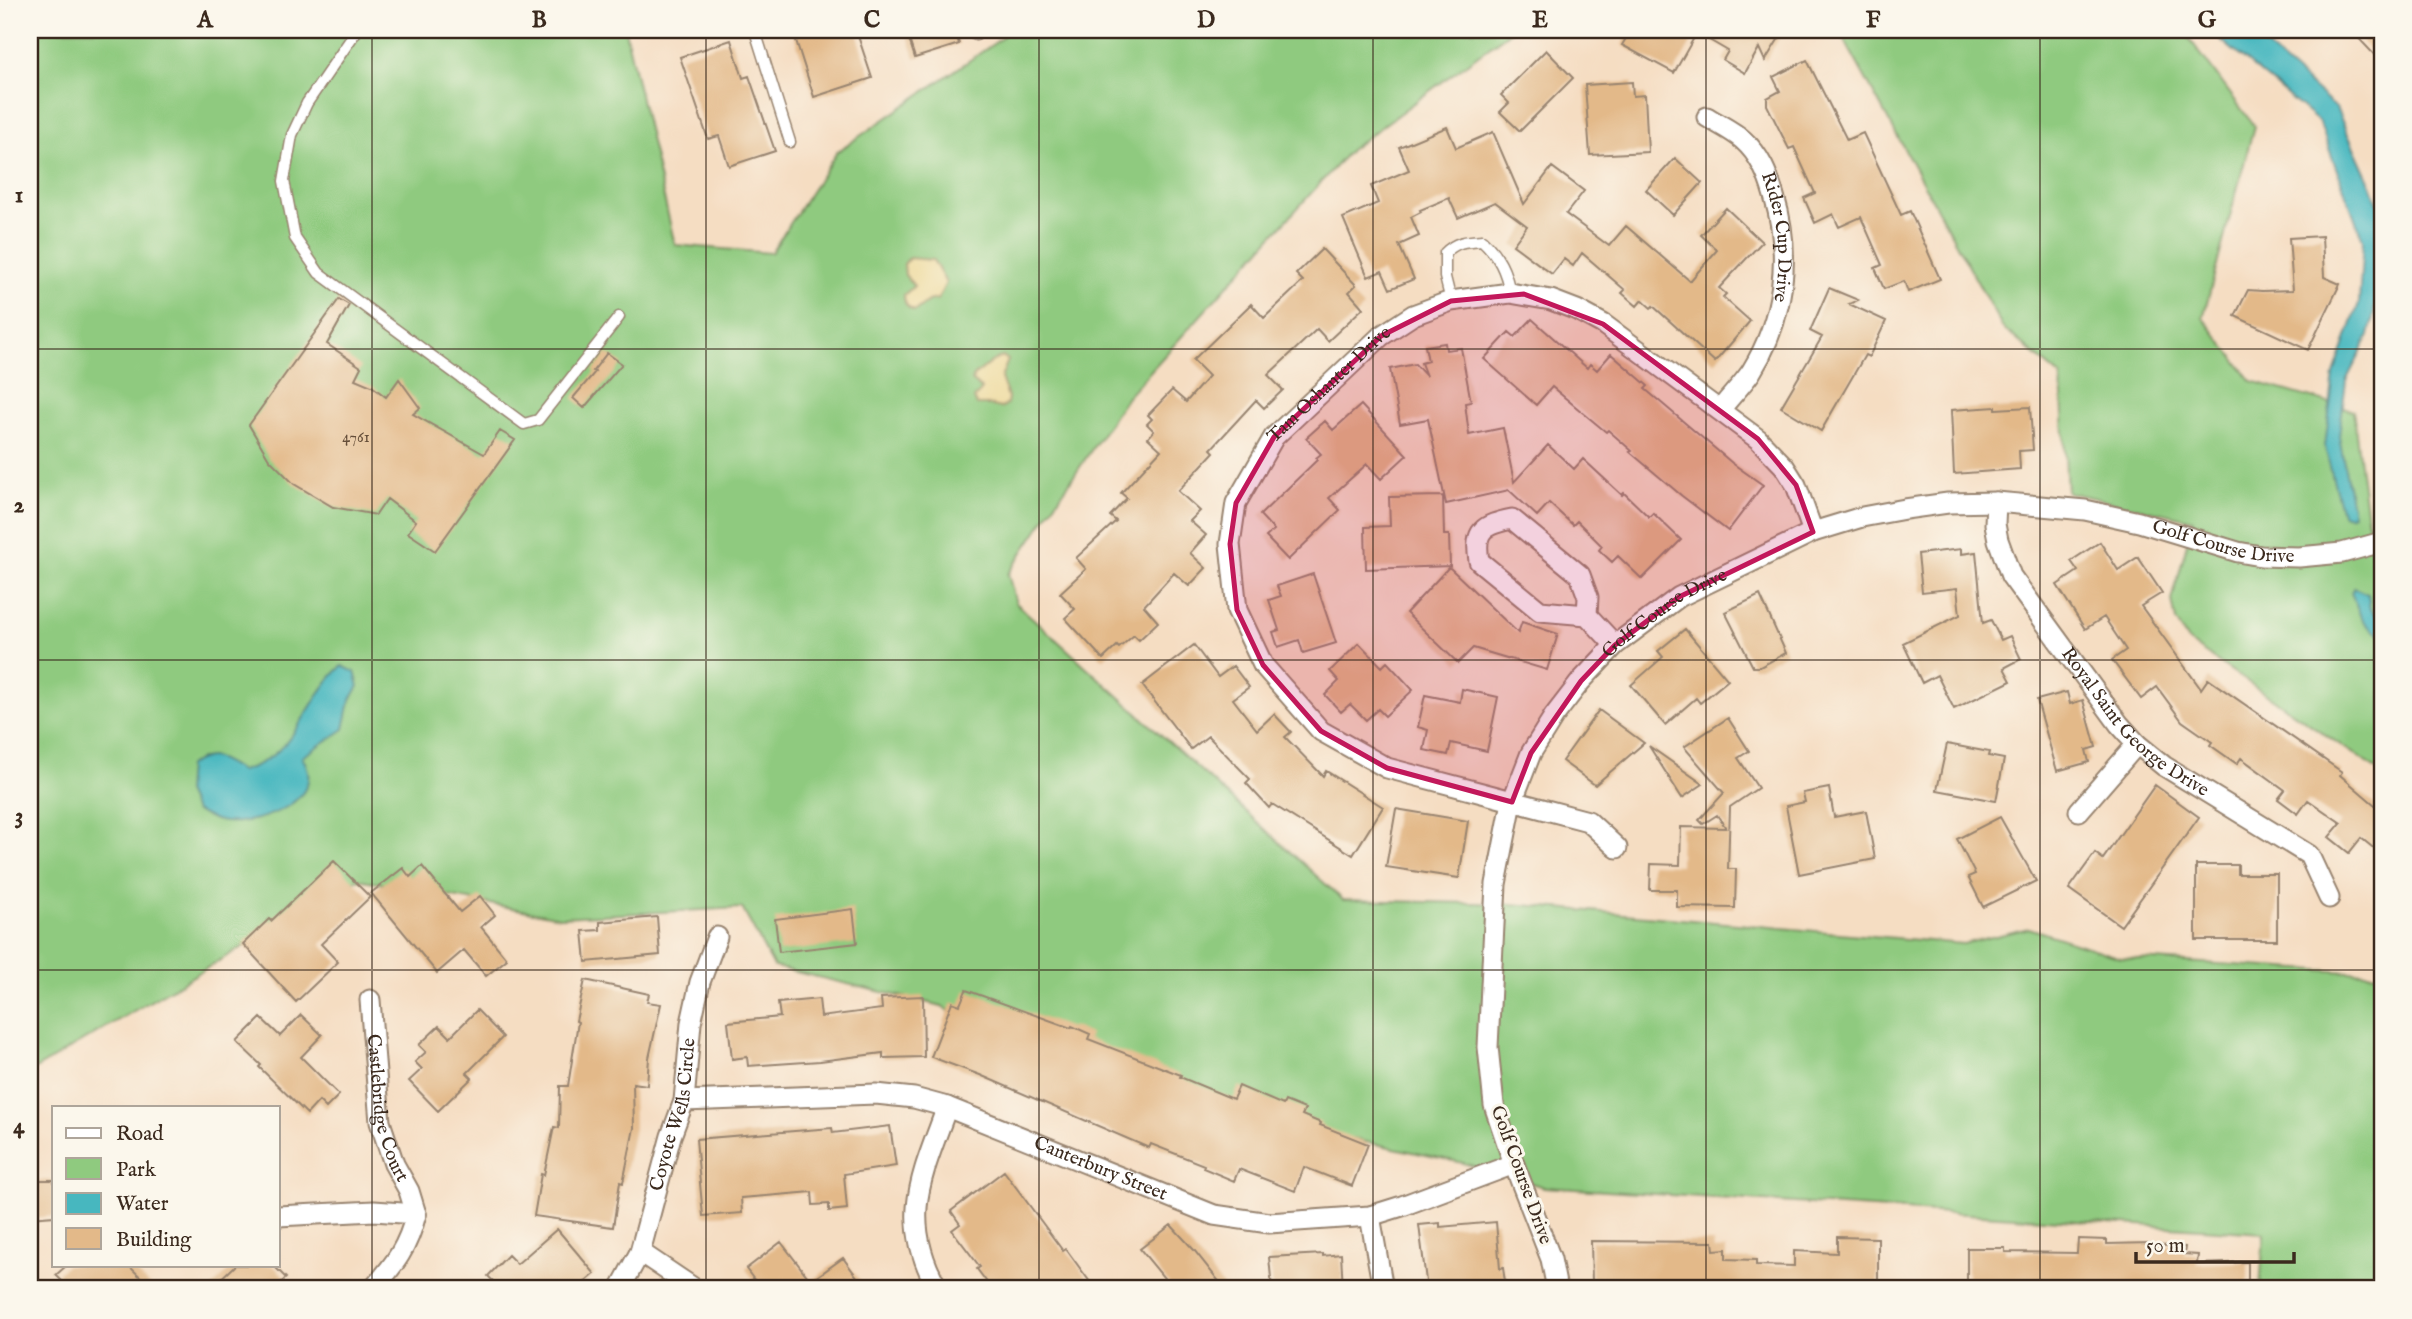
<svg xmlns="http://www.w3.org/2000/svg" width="2412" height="1319" font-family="'IM FELL English',serif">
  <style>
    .green { fill: #8fca7f; stroke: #657a4e; stroke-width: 2 }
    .sand { fill: #eeda9e; stroke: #94825e; stroke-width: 2 }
    .water { fill: #47b7bf; stroke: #41706e; stroke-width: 2 }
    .building { fill: #e3b989 }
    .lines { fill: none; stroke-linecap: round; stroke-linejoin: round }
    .lane-casing { stroke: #988470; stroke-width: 13 }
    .street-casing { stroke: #988470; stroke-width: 23 }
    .lane { stroke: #fff; stroke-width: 10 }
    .street { stroke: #fff; stroke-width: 19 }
    .marked { fill: #c2185b; fill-opacity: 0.2; stroke: #c2185b; stroke-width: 5; stroke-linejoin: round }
    .grid { fill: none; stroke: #3b2a1e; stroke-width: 2; stroke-opacity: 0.55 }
    .labels { text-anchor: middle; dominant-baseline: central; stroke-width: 6; stroke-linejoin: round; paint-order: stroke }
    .number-label { font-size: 16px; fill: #654e39 }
    .street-label { font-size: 19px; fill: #3b2a1e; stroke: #fbf7ec }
    .neatline { fill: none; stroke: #3b2a1e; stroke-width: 2.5 }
    .grid-label { font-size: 23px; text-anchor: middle; font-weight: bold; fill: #3b2a1e }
  </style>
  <rect width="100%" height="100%" fill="#fbf7ec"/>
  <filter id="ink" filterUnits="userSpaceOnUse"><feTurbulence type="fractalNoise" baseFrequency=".0143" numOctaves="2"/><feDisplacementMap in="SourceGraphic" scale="14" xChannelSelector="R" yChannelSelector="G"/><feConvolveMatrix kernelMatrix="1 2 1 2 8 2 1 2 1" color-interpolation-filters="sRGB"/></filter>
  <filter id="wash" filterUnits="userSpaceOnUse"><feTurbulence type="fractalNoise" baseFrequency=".00686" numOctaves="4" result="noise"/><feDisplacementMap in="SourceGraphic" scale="28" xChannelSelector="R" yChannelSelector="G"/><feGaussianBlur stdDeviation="1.57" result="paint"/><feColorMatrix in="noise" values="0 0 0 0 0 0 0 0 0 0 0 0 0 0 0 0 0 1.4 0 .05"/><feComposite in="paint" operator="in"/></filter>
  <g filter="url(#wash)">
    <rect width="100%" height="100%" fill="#f5ddc2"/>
    <path class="green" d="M30,30H229L253,36L264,30H625L675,245L771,253L837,152L996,42L1010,30H1512L1350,150L1127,397L1008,574L1016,603L1343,900L1511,904L1963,944L2029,928L2121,958L2382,974V1289H2260L2264,1233L1544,1187L1463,1163L1316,1131L1067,1094L942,1006L774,967L742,908L560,917L358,879L30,1072Z
      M1839,30H2183L2254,126L2203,318L2252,381L2353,410L2374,572L2382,597V773L2189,642L2176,621L2172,601L2193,520L2067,492L2061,377L2002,327Z"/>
    <path class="sand" d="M909,258L933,260L946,283L938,299L928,301L915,311C907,309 904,303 904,295L914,286L905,275L904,264Z
      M1004,357L1008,360L1001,378L1008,397L1007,404L1001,408L989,405H977L974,399L982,389L972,381L973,376C983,370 992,358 1004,357Z"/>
    <path class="water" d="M2209,30H2244L2268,48L2336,108L2371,185L2382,215V273L2369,336L2346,381L2339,436L2353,514L2349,516L2342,514L2325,447L2334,374L2359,303L2363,240L2319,122Z
      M2354,588L2368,594L2370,609L2382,622V635C2363,628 2358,611 2351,592Z
      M342,666L355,672L359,686L350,701L344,729L302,757C330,800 259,825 226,822C216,822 204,815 195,811L186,792L188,766C212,750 218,758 241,771C299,755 302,703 342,666Z"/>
    <g id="blocks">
      <path class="building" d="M799,30H856L872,78L814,97L794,34L800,33Z
        M906,30H955L959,44L915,58Z
        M1631,30H1684L1695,36L1674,73L1622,45Z
        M1692,30H1784L1765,61L1759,48L1745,73L1723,60L1728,51Z
        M2351,30H2382V63Z
        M731,40L743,78L749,76L775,151L729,166L719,136L708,139L680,57Z
        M1546,50L1573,78L1520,131L1500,112L1509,103L1501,95Z
        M1807,60L1847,140L1863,133L1901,215L1910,211L1940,279L1908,292L1904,281L1884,289L1875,268L1882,265L1861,217L1839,227L1833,214L1815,223L1804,198L1815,193L1794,147L1789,149L1767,105V98L1780,91L1773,77Z
        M1632,82L1633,96L1645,95L1648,152L1590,155L1585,85Z
        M1447,127L1456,148L1493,132L1524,204L1552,167L1584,191L1566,214L1609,246L1626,226L1690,281L1717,250L1701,235L1726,208L1762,242L1719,288L1726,294L1723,297L1750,321L1715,362L1653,306L1651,308L1642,300L1637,306L1622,293L1625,290L1582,253L1573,266L1564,259L1552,274L1513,245L1527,226L1495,202L1458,218L1449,198L1420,210L1421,212L1411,217L1419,236L1399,245L1414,279L1390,289L1382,271L1368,277L1343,218L1378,203L1371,186L1409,170L1399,147Z
        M1675,158L1702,183L1673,215L1646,190Z
        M2322,236L2324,277L2340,284L2308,350L2235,316L2248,290L2262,291L2293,290L2289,238Z
        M1322,249L1356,285L1349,292L1363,308L1328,341L1317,329L1268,375L1283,390L1264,408L1256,400L1211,449L1214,452L1178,491L1200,511L1190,521L1206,535L1190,553L1206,568L1189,586L1174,573L1144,606L1158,622L1139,640L1134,635L1119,648L1117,646L1103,659L1065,618L1075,609L1060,593L1086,569L1076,558L1116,521L1110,516L1127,498L1121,493L1161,450L1148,438L1154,431L1147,424L1152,419L1148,415L1172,390L1186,402L1209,376L1193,360L1251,304L1264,318L1303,281L1296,274Z
        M1829,288L1858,300L1849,304L1886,321L1869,357L1865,355L1821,431L1781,407L1822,337L1810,331Z
        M339,299L349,305L327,344L361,367L355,379L372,386L386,397L399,379L420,408L413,414L484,454L500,431L515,440L435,551L408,533L416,521L387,499L376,515L333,507L294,484L269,459L249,425Z
        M1532,319L1587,368L1590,364L1597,370L1611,354L1648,386L1645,389L1732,463L1763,485L1728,531L1682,496L1630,452L1632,451L1608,430L1606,432L1552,387L1536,405L1484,359L1509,332L1515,337Z
        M1445,343L1446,350L1461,348L1471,402L1465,403L1469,435L1503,428L1514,482L1548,445L1574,469L1583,459L1622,495L1624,493L1649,517L1653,513L1681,540L1642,579L1618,556L1612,562L1599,550L1602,546L1577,521L1573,525L1549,503L1537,516L1509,490L1446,504L1428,419L1400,424L1390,369L1415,364L1426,376L1421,363L1428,361L1425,346Z
        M607,353L622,364L584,408L573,398L595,372L593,371Z
        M1361,405L1407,455L1381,479L1367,464L1329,498L1340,510L1288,560L1266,537L1274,530L1260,515L1317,460L1316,458L1321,454L1306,438L1325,421L1333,430Z
        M1996,407V409L2030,407L2033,450L2019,451L2020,469L1954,474L1951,410Z
        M1443,496L1444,535H1449L1450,566L1366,569L1365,527L1390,526L1389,497Z
        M2100,542L2118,570L2138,557L2162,593L2141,606L2201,689L2208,679L2342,772L2340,775L2382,811V855L2361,838L2349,853L2329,837L2341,823L2308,800L2298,814L2278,799L2285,790L2241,758L2237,764L2210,745L2212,742L2182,721L2157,687L2141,699L2112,660L2126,650L2104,617L2085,629L2057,585L2078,571L2071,561Z
        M1961,549V554L1976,552L1983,623L1991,620L2001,640L2010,636L2021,659L2004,668L2011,681L1954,709L1937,675L1922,683L1903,643L1960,615L1957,588L1922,592L1918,554Z
        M1449,567L1518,633L1522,622L1558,634L1547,670L1473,648L1458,663L1406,613Z
        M1313,574L1336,643L1303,653L1299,640L1278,647L1273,632L1279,630L1269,600L1281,596L1277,586Z
        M1760,595L1786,653L1760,667H1753L1725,612Z
        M1685,629L1728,680L1700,703L1696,698L1665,725L1631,685L1663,657L1658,651Z
        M1359,643L1382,667L1387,662L1413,690L1385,716L1378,709L1366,720L1350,704L1341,712L1325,695L1339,681L1330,671Z
        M1194,645L1218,677L1233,666L1249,687L1233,699L1257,730L1274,714L1291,732L1285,737L1323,776L1326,771L1383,807L1353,855L1272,804L1269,808L1246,783L1250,779L1208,736L1191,749L1142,685Z
        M1462,689L1498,697L1487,751L1451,743L1448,755L1424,750L1428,730L1418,727L1425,695L1460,702Z
        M2067,692L2070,704L2083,700L2096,747L2086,750L2089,762L2057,771L2037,700Z
        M1599,710L1644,743L1595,785L1562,761Z
        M1728,718L1749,751L1738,758L1758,788L1730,807L1728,869H1736L1735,908L1677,907V890H1650L1651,864L1680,865L1681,827L1726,828L1717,815L1703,824L1699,820L1724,793L1684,747Z
        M1947,744L1989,752L1988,756L2004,759L1996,801L1937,790Z
        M1649,746L1703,784L1682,798Z
        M2155,785L2199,817L2121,926L2069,889L2095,853L2103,859Z
        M1829,788L1834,817L1866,811L1875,859L1799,874L1786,806L1805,802L1803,793Z
        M1396,809L1468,821L1459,878L1386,867Z
        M2000,817L2036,881L1983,907L1968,877L1975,874L1957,839Z
        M334,861L370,897L321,944L338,962L296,1002L243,944L269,919L271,921Z
        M2196,865H2238V874H2277V940H2196Z
        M422,866L460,912L480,896L495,915L481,927L507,959L486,976L464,950L437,973L371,893L403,868L410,877Z
        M853,909L857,943L779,952L775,919Z
        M657,917L660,955L586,962L583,931L600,930V922Z
        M585,980L649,994L647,1002L661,1004L649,1058L647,1085L633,1083L634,1128L623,1183L620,1182L613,1227L534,1216L541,1174L544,1175L554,1127L559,1128L560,1086H568L578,1022L576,1021Z
        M966,990L1071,1028L1072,1026L1090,1034L1088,1039L1181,1075L1180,1077L1233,1099L1239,1086L1283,1105L1285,1101L1305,1109L1302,1115L1321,1123L1320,1125L1368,1144L1352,1186L1304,1167L1295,1191L1239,1169L1234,1181L1203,1168L1204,1165L1151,1144L1149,1148L980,1075L931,1057L952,1002L960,1005Z
        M923,996L924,1057L883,1058V1053L820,1061L748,1066L747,1057L732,1059L728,1022L780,1017L778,1003L819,999L821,1017L882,1009L881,998Z
        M477,1010L503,1037L467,1073L472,1078L438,1111L409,1081L422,1069L415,1062L426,1052L419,1045L439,1026L450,1037Z
        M301,1015L322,1035L301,1057L339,1095L326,1108L319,1101L307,1114L259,1067L261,1065L237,1042L261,1018L280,1036Z
        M890,1126L896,1166L844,1174L847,1209L829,1211V1204L813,1205L812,1192L741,1198L742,1213L703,1216L696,1139L832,1128L833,1133Z
        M1004,1171L1063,1251L1066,1249L1090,1282L1080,1289H992L977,1269L980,1267L952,1230L960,1224L951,1211Z
        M36,1180H54V1216L30,1218V1186Z
        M1496,1222L1500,1269L1503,1268L1506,1289H1427L1419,1225L1440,1223V1227Z
        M1171,1225L1194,1250L1225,1289H1173L1140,1249Z
        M557,1229L595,1274L577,1289H485L493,1281L488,1276L508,1255L517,1264Z
        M1837,1237L1878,1238V1283H1869L1868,1289H1601V1281L1592,1282L1591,1241L1713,1242L1714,1250L1726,1249V1259L1756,1260V1265L1794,1266V1251L1837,1253Z
        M2078,1239L2107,1240V1244L2153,1243V1245L2185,1247L2184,1254L2198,1255L2197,1264L2248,1262V1289H1967V1248H2005V1252L2077,1253Z
        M781,1242L811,1281L843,1258L866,1289H761L746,1269Z
        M1323,1254V1256L1341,1254L1343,1289H1272L1269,1257Z
        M67,1265H128L153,1289H70L56,1275Z
        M235,1265H273L286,1278L274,1289H210Z"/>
    </g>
  </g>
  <g filter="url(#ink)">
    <use href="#blocks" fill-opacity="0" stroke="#988470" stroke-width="2"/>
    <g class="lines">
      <defs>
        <path id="lane" d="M357,30L307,103L292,135L284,181L295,238L319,273L524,424L538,420L619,317
          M753,30L756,34L790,142
          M974,30L976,35
          M1451,301L1445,277V253C1456,241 1467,241 1482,240C1499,256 1506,271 1510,293"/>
        <g id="street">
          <path id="s1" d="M1707,117C1718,124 1733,131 1743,140C1760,155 1768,175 1774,196C1792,255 1784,319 1751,372C1742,385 1730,397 1720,410"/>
          <path id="s2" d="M1996,502L1995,524L1998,540L2011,576L2119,724L2137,744L2164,766L2309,855L2329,898"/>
          <path d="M1587,615L1588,597L1580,575L1512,519C1483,525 1474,530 1479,561L1540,611L1587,615L1615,645"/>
          <path d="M2079,811L2137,744"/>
          <path id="s3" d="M1617,848L1588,821L1387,768L1321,731L1263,665L1237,610L1230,544L1236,503L1274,437L1381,336L1413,315L1451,301L1510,293L1551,300L1577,310L1603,324L1758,439L1784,466L1796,485L1813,532"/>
          <path id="s4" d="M370,1000L380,1122L394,1164L409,1191L416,1214"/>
          <path id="s5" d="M684,1101L876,1094L914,1098L947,1107L1214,1215L1269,1223L1370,1216L1402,1206L1514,1164"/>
          <path d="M278,1216L374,1211L416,1214"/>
          <path d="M1370,1216L1383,1289"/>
          <path d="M640,1252L695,1289"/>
          <path d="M373,1289C395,1264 408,1247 416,1214"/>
          <path id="s6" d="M620,1289L640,1252L671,1136L684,1101L691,1023L700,982L717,937"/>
          <path d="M938,1289C898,1219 922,1176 947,1107"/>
          <path id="s7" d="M1557,1289L1551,1259L1514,1164L1494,1105L1488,1047L1496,884L1512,802L1531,753L1554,716L1581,681L1615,645L1679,597L1813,532L1862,517L1905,509L1948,503L1996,502L2085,510L2139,522L2238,552L2261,556L2299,557L2342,553L2382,542"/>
        </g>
      </defs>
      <use href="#lane" class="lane-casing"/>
      <use href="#street" class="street-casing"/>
      <use href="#lane" class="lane"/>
      <use href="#street" class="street"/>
    </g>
  </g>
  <path class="marked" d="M1524,294L1603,324L1758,439L1796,485L1813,532L1679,597L1615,645L1581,681L1531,753L1512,802L1387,768L1321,731L1263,665L1237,610L1230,544L1236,503L1274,437L1381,336L1451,301Z"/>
  <path class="grid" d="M372,30V1289M706,30V1289M1039,30V1289M1373,30V1289M1706,30V1289M2040,30V1289M30,349H2382M30,660H2382M30,970H2382"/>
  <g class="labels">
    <g class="number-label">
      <text x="356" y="438">4761</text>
    </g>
    <g class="street-label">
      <text stroke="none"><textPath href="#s1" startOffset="149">Rider Cup Drive</textPath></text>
      <text stroke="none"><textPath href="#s3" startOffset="732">Tam Oshanter Drive</textPath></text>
      <text stroke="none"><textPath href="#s7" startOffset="1337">Golf Course Drive</textPath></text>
      <text stroke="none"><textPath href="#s7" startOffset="749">Golf Course Drive</textPath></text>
      <text stroke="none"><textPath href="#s2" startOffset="270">Royal Saint George Drive</textPath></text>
      <text stroke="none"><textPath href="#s4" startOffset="110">Castlebridge Court</textPath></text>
      <text stroke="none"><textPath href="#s6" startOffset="184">Coyote Wells Circle</textPath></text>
      <text stroke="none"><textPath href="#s5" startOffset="430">Canterbury Street</textPath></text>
      <text transform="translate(1521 1175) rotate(70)">Golf Course Drive</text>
    </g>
  </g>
  <rect width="2412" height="1319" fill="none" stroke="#fbf7ec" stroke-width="77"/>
  <rect x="52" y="1106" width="228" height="161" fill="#fbf7ec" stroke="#aea59a" stroke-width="2"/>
  <rect x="66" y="1128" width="35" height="10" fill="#ffffff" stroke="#aea59a" stroke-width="2"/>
  <text x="116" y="1140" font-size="21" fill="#3b2a1e">Road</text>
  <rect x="66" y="1158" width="35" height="21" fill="#8fca7f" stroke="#aea59a" stroke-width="2"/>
  <text x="116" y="1176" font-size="21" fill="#3b2a1e">Park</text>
  <rect x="66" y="1193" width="35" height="21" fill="#47b7bf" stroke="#aea59a" stroke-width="2"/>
  <text x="116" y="1210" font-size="21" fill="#3b2a1e">Water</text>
  <rect x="66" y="1228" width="35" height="21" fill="#e3b989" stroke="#aea59a" stroke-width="2"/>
  <text x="116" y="1246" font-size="21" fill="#3b2a1e">Building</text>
  <path d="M2136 1252v10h158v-10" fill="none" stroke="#3b2a1e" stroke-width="3.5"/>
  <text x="2146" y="1252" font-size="21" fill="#3b2a1e" stroke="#fbf7ec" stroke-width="5" paint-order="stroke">50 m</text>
  <rect x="38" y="38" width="2336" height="1242" class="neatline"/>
  <g class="grid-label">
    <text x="205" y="27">A</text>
    <text x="539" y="27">B</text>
    <text x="872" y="27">C</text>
    <text x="1206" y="27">D</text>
    <text x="1540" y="27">E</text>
    <text x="1873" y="27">F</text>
    <text x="2207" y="27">G</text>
    <text x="19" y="202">1</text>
    <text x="19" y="512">2</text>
    <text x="19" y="823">3</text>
    <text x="19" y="1133">4</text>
  </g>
</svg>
